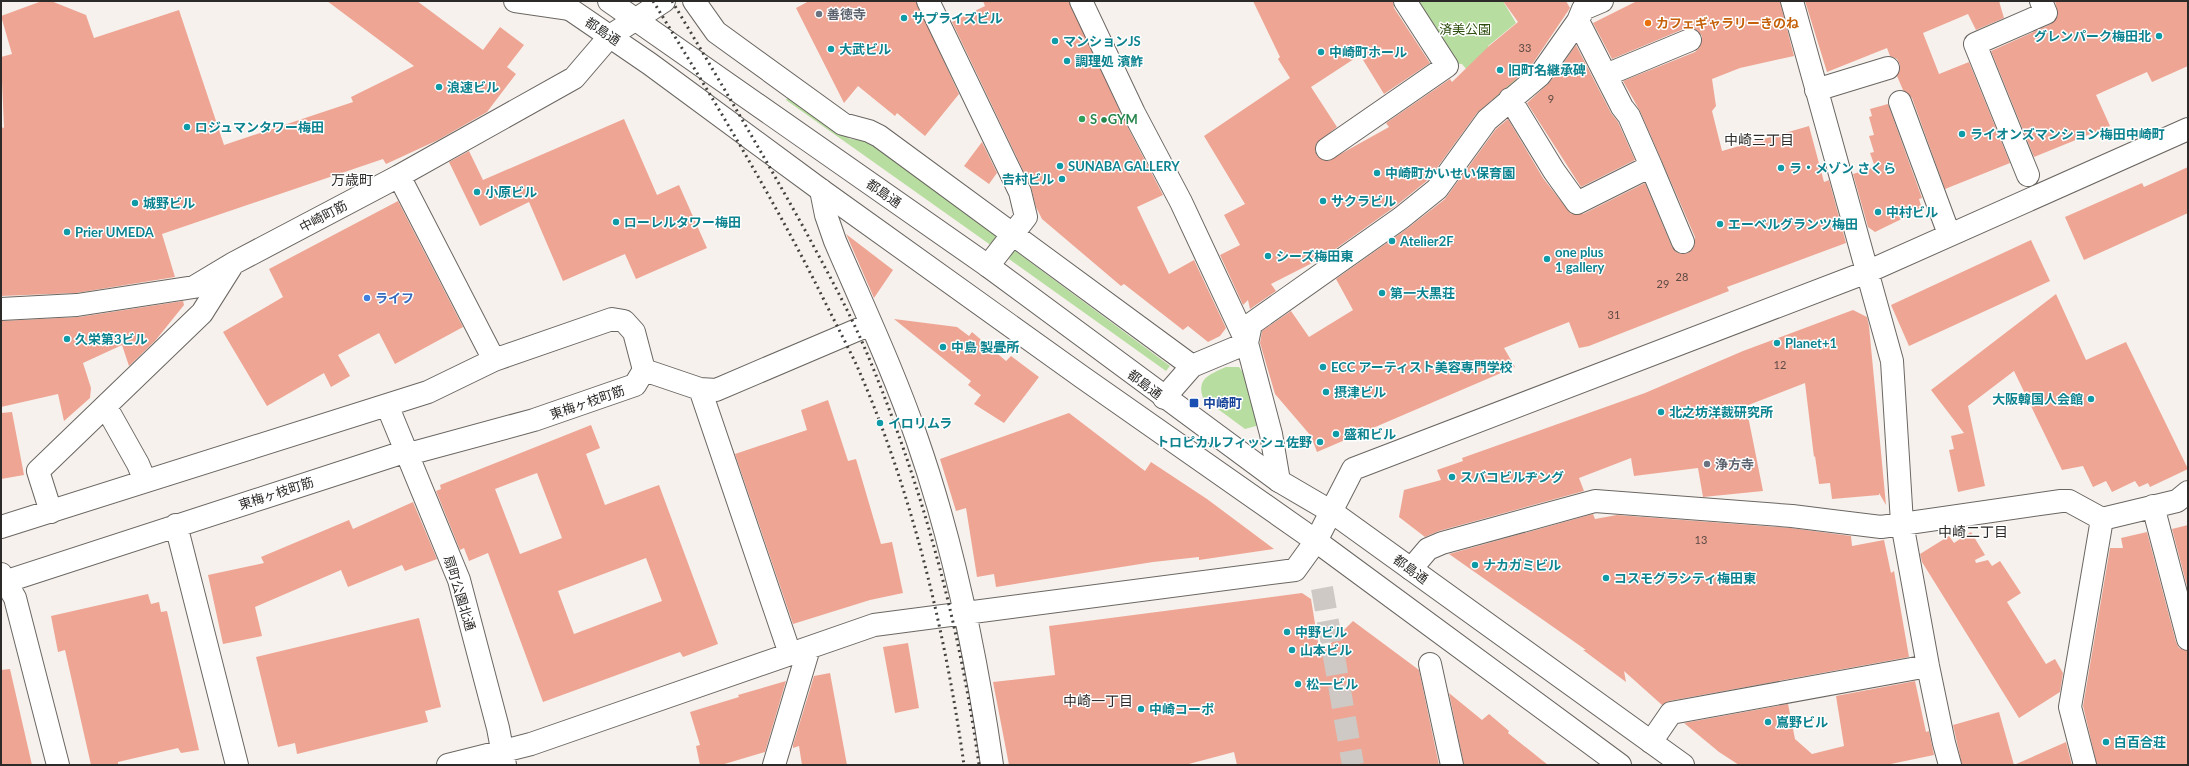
<svg xmlns="http://www.w3.org/2000/svg" width="2189" height="766" font-family="Lato,'Noto Sans JP',sans-serif">
  <style>
    .green { fill: #b8dda0 }
    .building { fill: #eea594; fill-rule: evenodd }
    .lines { fill: none; stroke-linecap: round; stroke-linejoin: round }
    .minor-tunnel { stroke: #cec9c5; stroke-width: 22; stroke-dasharray: 22 11; stroke-linecap: butt }
    .minor-casing { stroke: #6a6662; stroke-width: 24 }
    .major-casing { stroke: #6a6662; stroke-width: 24 }
    .minor { stroke: #fff; stroke-width: 22 }
    .major { stroke: #fff; stroke-width: 22 }
    .rail { stroke: #43413e; stroke-width: 3; stroke-dasharray: 2 4; stroke-linecap: butt }
    .worship-dot { fill: #6b7280; stroke: #fff; stroke-width: 1.5 }
    .culture-dot { fill: #0f9aa8; stroke: #fff; stroke-width: 1.5 }
    .food-dot { fill: #e8710a; stroke: #fff; stroke-width: 1.5 }
    .leisure-dot { fill: #2e9e5b; stroke: #fff; stroke-width: 1.5 }
    .shop-dot { fill: #3f7fe0; stroke: #fff; stroke-width: 1.5 }
    .transit-dot { fill: #1a4fb4; stroke: #fff; stroke-width: 1.5 }
    .labels { text-anchor: middle; dominant-baseline: central; stroke-width: 3; stroke-linejoin: round; paint-order: stroke }
    .number-label { font-size: 11px; fill: #5d4a44 }
    .worship-label { font-size: 13px; font-weight: bold; fill: #5b616d; stroke: #fff; text-anchor: start }
    .culture-label { font-size: 13px; font-weight: bold; fill: #0d838f; stroke: #fff; text-anchor: start }
    .food-label { font-size: 13px; font-weight: bold; fill: #c56008; stroke: #fff; text-anchor: start }
    .park-label { font-size: 13px; fill: #2c4c0d; stroke: #fff }
    .street-label { font-size: 13px; fill: #2d2b29; stroke: #fff }
    .leisure-label { font-size: 13px; font-weight: bold; fill: #27864d; stroke: #fff; text-anchor: start }
    .shop-label { font-size: 13px; font-weight: bold; fill: #366cbe; stroke: #fff; text-anchor: start }
    .transit-label { font-size: 13px; font-weight: bold; fill: #164399; stroke: #fff; text-anchor: start }
    .neighbourhood-label { font-size: 14px; fill: #2d2b29; stroke: #fff }
  </style>
  <rect width="100%" height="100%" fill="#f6f1ec"/>
  <path class="green" d="M1414,1H1503L1516,23L1488,46L1518,81L1494,103L1462,64L1453,63Z
    M789,96L850,139L869,141L998,236L992,246L786,100Z
    M1014,250L1170,366L1166,371L1009,259Z
    M1226,367H1239L1244,374L1258,421L1256,426L1245,429L1203,398C1196,378 1211,374 1226,367Z"/>
  <path class="building" d="M42,1H51L86,15L94,38L179,10L224,145L353,102L351,97L414,66L327,1H417L483,50L500,27L524,45L507,67L516,74L487,112L438,140L386,164L383,159L162,234L175,277L76,293L1,296V127L4,128L1,57L12,54L1,16Z
    M809,1H916L959,94L925,136L897,113L895,116L858,86L844,103L796,8Z
    M983,1H1069L1123,118L1163,195L1137,207L1169,274L1194,260L1226,328L1220,336L1208,342L1188,326L1183,330L1124,284L1121,286L1042,219L1036,207L1031,187L952,22L985,6Z
    M1253,1H1393L1394,8L1430,63L1384,94L1360,55L1311,87L1337,127L1316,144L1315,150L1317,156L1328,161L1389,127L1386,123L1450,79L1452,82L1489,46L1518,22L1503,1H1566L1570,8L1531,66L1477,113L1428,180L1393,208L1324,257L1271,284L1276,291L1250,309L1248,300L1243,305L1220,255L1240,245L1224,215L1245,204L1204,136L1290,78L1278,59L1280,57Z
    M1637,1H1780L1794,56L1740,68L1712,79L1716,106L1712,111L1722,151L1809,126L1824,182L1829,180L1846,243L1727,287L1729,291L1589,346L1579,348L1569,322L1536,335L1504,348L1515,367L1317,452L1311,436L1275,394L1260,343L1262,331L1291,311L1309,337L1353,310L1336,279L1408,228L1445,199L1496,129L1508,119L1543,178L1571,214H1583L1645,183L1672,247L1676,252L1682,254L1688,253L1693,249L1695,243V237L1640,111L1623,81L1695,52L1700,47L1702,36L1697,30L1686,28L1612,59L1593,23Z
    M1805,1H1999L2004,18L1976,30L1968,14L1923,33L1939,74L1969,62L2010,163L1945,189L1912,98L1903,90L1897,76L1900,65L1897,59L1890,56L1887,48L1827,72Z
    M2055,1H2188V66L2152,82L2147,72L2096,95L2110,126L2034,157L1991,51L2051,24L2058,15Z
    M1576,45L1611,113L1618,122L1635,160L1581,187L1527,103L1550,82Z
    M1888,104L1922,198L1919,199L1922,209L1875,232L1868,227L1853,174L1875,167L1870,153L1874,152L1869,136L1874,135L1869,117L1872,116L1870,109Z
    M624,119L657,195L679,185L707,248L636,279L625,254L563,281L529,202L480,226L449,162L469,151L483,180Z
    M982,142L997,173L989,184L964,166Z
    M2188,167V213L2084,260L2065,217L2142,183L2144,187Z
    M398,201L463,327L395,364L379,333L338,355L350,376L331,387L324,373L267,406L223,332L283,297L269,269Z
    M846,234L893,270L874,298L847,236Z
    M2031,240L2050,281L1909,346L1891,305Z
    M2056,294L2086,360L2126,342L2188,469L2150,487L2148,483L2139,487L2135,481L2112,492L2106,481L2093,487L2083,466L2062,470L2014,371L1968,406L1985,486L1958,492L1949,450L1954,449L1951,436L1964,433L1931,390Z
    M183,301L184,305L155,341L129,366L122,345L83,363L91,388L90,398L64,421L58,394L1,407V321L79,317Z
    M1853,310L1867,317L1869,326L1886,505L1879,493V495L1832,499L1830,483L1819,484L1815,456L1814,457L1805,383L1746,406L1763,491L1703,497L1698,468L1634,476L1631,458L1579,478L1584,491L1439,531L1425,537L1399,517L1404,490L1441,480L1437,470L1463,461L1462,458L1645,393L1743,351Z
    M894,319L957,327L969,336L972,332L1006,361L1011,356L1039,377L1004,423L974,404L981,395L968,385L971,381Z
    M828,400L848,461L856,459L881,544L892,542L903,593L870,600L793,624L735,454L807,430L801,410Z
    M12,412L24,475L1,479V413Z
    M1069,413L1145,471L1151,462L1207,499L1274,549L1199,560V557L1153,562L996,587L994,574L977,577L966,508L956,511L940,459Z
    M591,425L600,448L586,454L605,505L659,485L718,644L683,657L680,652L543,702L488,553L469,561L464,548L460,550L436,491L441,489L440,485ZM537,473L562,538L520,554L495,489ZM646,558L662,601L574,634L558,591Z
    M413,502L437,559L405,571L402,565L348,587L341,570L255,607L262,636L223,644L208,575L264,563L261,557L349,520L353,529Z
    M1593,514L1595,519L1617,515L1791,528L1851,536L1852,546L1884,540L1891,573L1894,571L1909,657L1669,701L1662,705L1624,671L1626,682L1583,650H1586L1449,554Z
    M2188,525V590L2172,529Z
    M1971,532L1985,555L1975,560L1976,563L1988,560L1992,566L2000,561L2021,593L2007,602L2046,664L2055,659L2063,673L2060,692L2019,718L1922,562L1920,554L1949,536L1954,543Z
    M2147,532L2176,642L2179,648L2188,651V765H2097L2083,706L2110,548H2123L2121,538Z
    M1302,593L1311,599L1320,654L1353,621L1419,670L1439,765H1237L1234,752L1185,765H1009L993,682L1055,675L1049,626Z
    M148,594L151,604L159,602L161,612L167,611L199,750L181,753L178,748L118,762V765H91L65,650L58,652L51,616Z
    M419,618L441,707L425,711L428,722L297,754L295,743L278,747L256,657Z
    M908,643L919,708L895,713L883,647Z
    M10,669L32,765H1V670Z
    M830,673L847,765H802L799,746L793,748V745L814,676Z
    M786,681L765,752L721,765H700L696,746L700,745L690,712L739,697L738,695Z
    M1915,681L1926,732L1929,731L1934,755L1886,765H1739L1719,752L1684,723L1788,704L1795,739L1812,754L1844,746L1836,696Z
    M1449,693L1482,720L1489,714L1509,731L1508,733L1548,765H1464Z
    M1999,712L2014,765L2066,742L2072,765H1962L1953,725Z"/>
  <g class="lines">
    <path class="minor-tunnel" d="M1322,588L1353,765"/>
    <defs>
      <path id="minor" d="M515,1L570,9
        M694,1L716,32L843,124L869,131L879,136L1192,366
        M928,1L1020,192L1026,217L988,266
        M1081,1L1134,113L1181,202L1247,343L1271,434L1279,481
        M1792,1L1892,361L1902,523L1928,666L1944,743L1950,765
        M1606,75L1690,40
        M1816,90L1888,68
        M1510,99L1554,171L1577,203L1651,166L1629,116L1622,107L1578,21
        M1900,102L1949,234
        M1327,149L1447,66L1405,1
        M1651,166L1683,242
        M2028,175L1975,44L2046,13L2041,1
        M399,176L494,360
        M821,190L826,215L835,241C863,306 894,372 917,439C954,545 976,654 992,765
        M1,309L77,305L194,287L234,263L399,176L574,78L610,36L664,1
        M1247,343L1251,324L1401,218L1437,189L1487,120L1540,75L1578,21L1583,9L1602,1
        M644,370L700,389L790,654
        M700,389L716,390L871,324
        M1164,398L1192,366L1247,343
        M387,405L459,580L498,728L505,765
        M106,407L138,464L145,481
        M2153,506L2188,639
        M51,512L38,471L202,313L231,267
        M176,525L237,765
        M1,527L428,392L494,360L612,319L624,321L634,332L644,370L635,385L534,420L416,452L407,451L1,583
        M1411,569L1428,549L1442,543L1595,501L1792,516L1881,527L2061,501H2069L2102,519L2177,501L2188,492
        M1,574L15,598L58,765
        M1430,664L1452,765
        M1651,742L1671,713L1928,666
        M448,765L531,744L874,625L1295,570L1316,541L1353,469L1867,272L2188,129
        M774,765L809,648
        M2085,765L2070,707L2102,519"/>
      <path id="major" d="M558,1L650,64L821,190L1082,377L1316,541L1620,765
        M609,1L988,266L1279,481L1332,512L1683,765"/>
    </defs>
    <use href="#minor" class="minor-casing"/>
    <use href="#major" class="major-casing"/>
    <use href="#minor" class="minor"/>
    <use href="#major" class="major"/>
    <path class="rail" d="M653,1C714,100 774,199 825,302C836,324 847,345 857,366C912,491 945,630 964,765
      M672,1C718,78 763,154 806,232C829,275 853,318 871,363C924,492 960,627 979,765"/>
  </g>
  <g class="worship-dot">
    <circle cx="819" cy="14" r="4"/>
    <circle cx="1707" cy="464" r="4"/>
  </g>
  <g class="culture-dot">
    <circle cx="904" cy="18" r="4"/>
    <circle cx="2159" cy="36" r="4"/>
    <circle cx="1055" cy="41" r="4"/>
    <circle cx="831" cy="49" r="4"/>
    <circle cx="1321" cy="52" r="4"/>
    <circle cx="1067" cy="61" r="4"/>
    <circle cx="1500" cy="70" r="4"/>
    <circle cx="439" cy="87" r="4"/>
    <circle cx="187" cy="127" r="4"/>
    <circle cx="1962" cy="134" r="4"/>
    <circle cx="1060" cy="166" r="4"/>
    <circle cx="1781" cy="168" r="4"/>
    <circle cx="1377" cy="173" r="4"/>
    <circle cx="1062" cy="179" r="4"/>
    <circle cx="477" cy="192" r="4"/>
    <circle cx="1323" cy="201" r="4"/>
    <circle cx="135" cy="203" r="4"/>
    <circle cx="1878" cy="212" r="4"/>
    <circle cx="616" cy="222" r="4"/>
    <circle cx="1720" cy="224" r="4"/>
    <circle cx="67" cy="232" r="4"/>
    <circle cx="1392" cy="241" r="4"/>
    <circle cx="1268" cy="256" r="4"/>
    <circle cx="1547" cy="259" r="4"/>
    <circle cx="1382" cy="293" r="4"/>
    <circle cx="67" cy="339" r="4"/>
    <circle cx="1777" cy="343" r="4"/>
    <circle cx="943" cy="347" r="4"/>
    <circle cx="1323" cy="367" r="4"/>
    <circle cx="1326" cy="392" r="4"/>
    <circle cx="2091" cy="399" r="4"/>
    <circle cx="1661" cy="412" r="4"/>
    <circle cx="880" cy="423" r="4"/>
    <circle cx="1336" cy="434" r="4"/>
    <circle cx="1320" cy="442" r="4"/>
    <circle cx="1452" cy="477" r="4"/>
    <circle cx="1475" cy="565" r="4"/>
    <circle cx="1606" cy="578" r="4"/>
    <circle cx="1287" cy="632" r="4"/>
    <circle cx="1292" cy="650" r="4"/>
    <circle cx="1298" cy="684" r="4"/>
    <circle cx="1141" cy="709" r="4"/>
    <circle cx="1768" cy="722" r="4"/>
    <circle cx="2106" cy="742" r="4"/>
  </g>
  <circle class="food-dot" cx="1648" cy="23" r="4"/>
  <circle class="leisure-dot" cx="1082" cy="119" r="4"/>
  <circle class="shop-dot" cx="367" cy="298" r="4"/>
  <rect class="transit-dot" x="1189" y="398" width="10" height="10" rx="2"/>
  <g class="labels">
    <g class="number-label">
      <text x="1525" y="47">33</text>
      <text x="1551" y="98">9</text>
      <text x="1682" y="276">28</text>
      <text x="1663" y="283">29</text>
      <text x="1614" y="314">31</text>
      <text x="1780" y="364">12</text>
      <text x="1701" y="539">13</text>
    </g>
    <g class="worship-label">
      <text x="827" y="14">善徳寺</text>
      <text x="1715" y="464">浄方寺</text>
    </g>
    <g class="culture-label">
      <text x="912" y="18">サプライズビル</text>
      <text x="2151" y="36" text-anchor="end">グレンパーク梅田北</text>
      <text x="1063" y="41">マンションJS</text>
      <text x="839" y="49">大武ビル</text>
      <text x="1329" y="52">中崎町ホール</text>
      <text x="1075" y="61">調理処 濱鮓</text>
      <text x="1508" y="70">旧町名継承碑</text>
      <text x="447" y="87">浪速ビル</text>
      <text x="195" y="127">ロジュマンタワー梅田</text>
      <text x="1970" y="134">ライオンズマンション梅田中崎町</text>
      <text x="1068" y="166">SUNABA GALLERY</text>
      <text x="1789" y="168">ラ・メゾン さくら</text>
      <text x="1385" y="173">中崎町かいせい保育園</text>
      <text x="1054" y="179" text-anchor="end">𠮷村ビル</text>
      <text x="485" y="192">小原ビル</text>
      <text x="1331" y="201">サクラビル</text>
      <text x="143" y="203">城野ビル</text>
      <text x="1886" y="212">中村ビル</text>
      <text x="624" y="222">ローレルタワー梅田</text>
      <text x="1728" y="224">エーベルグランツ梅田</text>
      <text x="75" y="232">Prier UMEDA</text>
      <text x="1400" y="241">Atelier2F</text>
      <text x="1555" y="252">one plus<tspan x="1555" dy="15">1 gallery</tspan></text>
      <text x="1276" y="256">シーズ梅田東</text>
      <text x="1390" y="293">第一大黒荘</text>
      <text x="75" y="339">久栄第3ビル</text>
      <text x="1785" y="343">Planet+1</text>
      <text x="951" y="347">中島 製畳所</text>
      <text x="1331" y="367">ECC アーティスト美容専門学校</text>
      <text x="1334" y="392">摂津ビル</text>
      <text x="2083" y="399" text-anchor="end">大阪韓国人会館</text>
      <text x="1669" y="412">北之坊洋裁研究所</text>
      <text x="888" y="423">イロリムラ</text>
      <text x="1344" y="434">盛和ビル</text>
      <text x="1312" y="442" text-anchor="end">トロピカルフィッシュ佐野</text>
      <text x="1460" y="477">スバコビルヂング</text>
      <text x="1483" y="565">ナカガミビル</text>
      <text x="1614" y="578">コスモグラシティ梅田東</text>
      <text x="1295" y="632">中野ビル</text>
      <text x="1300" y="650">山本ビル</text>
      <text x="1306" y="684">松一ビル</text>
      <text x="1149" y="709">中崎コーポ</text>
      <text x="1776" y="722">嶌野ビル</text>
      <text x="2114" y="742">白百合荘</text>
    </g>
    <g class="food-label">
      <text x="1656" y="23">カフェギャラリーきのね</text>
    </g>
    <g class="park-label">
      <text x="1465" y="29">済美公園</text>
    </g>
    <g class="street-label">
      <text transform="translate(603 31) rotate(34)">都島通</text>
      <text transform="translate(884 193) rotate(35)">都島通</text>
      <text transform="translate(323 216) rotate(-28)">中崎町筋</text>
      <text transform="translate(1145 384) rotate(37)">都島通</text>
      <text transform="translate(587 402) rotate(-19)">東梅ヶ枝町筋</text>
      <text transform="translate(276 493) rotate(-18)">東梅ヶ枝町筋</text>
      <text transform="translate(1411 569) rotate(36)">都島通</text>
      <text transform="translate(460 593) rotate(73)">扇町公園北通</text>
    </g>
    <g class="leisure-label">
      <text x="1090" y="119">S •GYM</text>
    </g>
    <g class="shop-label">
      <text x="375" y="298">ライフ</text>
    </g>
    <g class="transit-label">
      <text x="1203" y="403">中崎町</text>
    </g>
    <g class="neighbourhood-label">
      <text x="1759" y="139">中崎三丁目</text>
      <text x="352" y="179">万歳町</text>
      <text x="1973" y="531">中崎二丁目</text>
      <text x="1098" y="700">中崎一丁目</text>
    </g>
  </g>
  <rect width="2189" height="766" fill="none" stroke="#2d2b29" stroke-width="4"/>
</svg>
